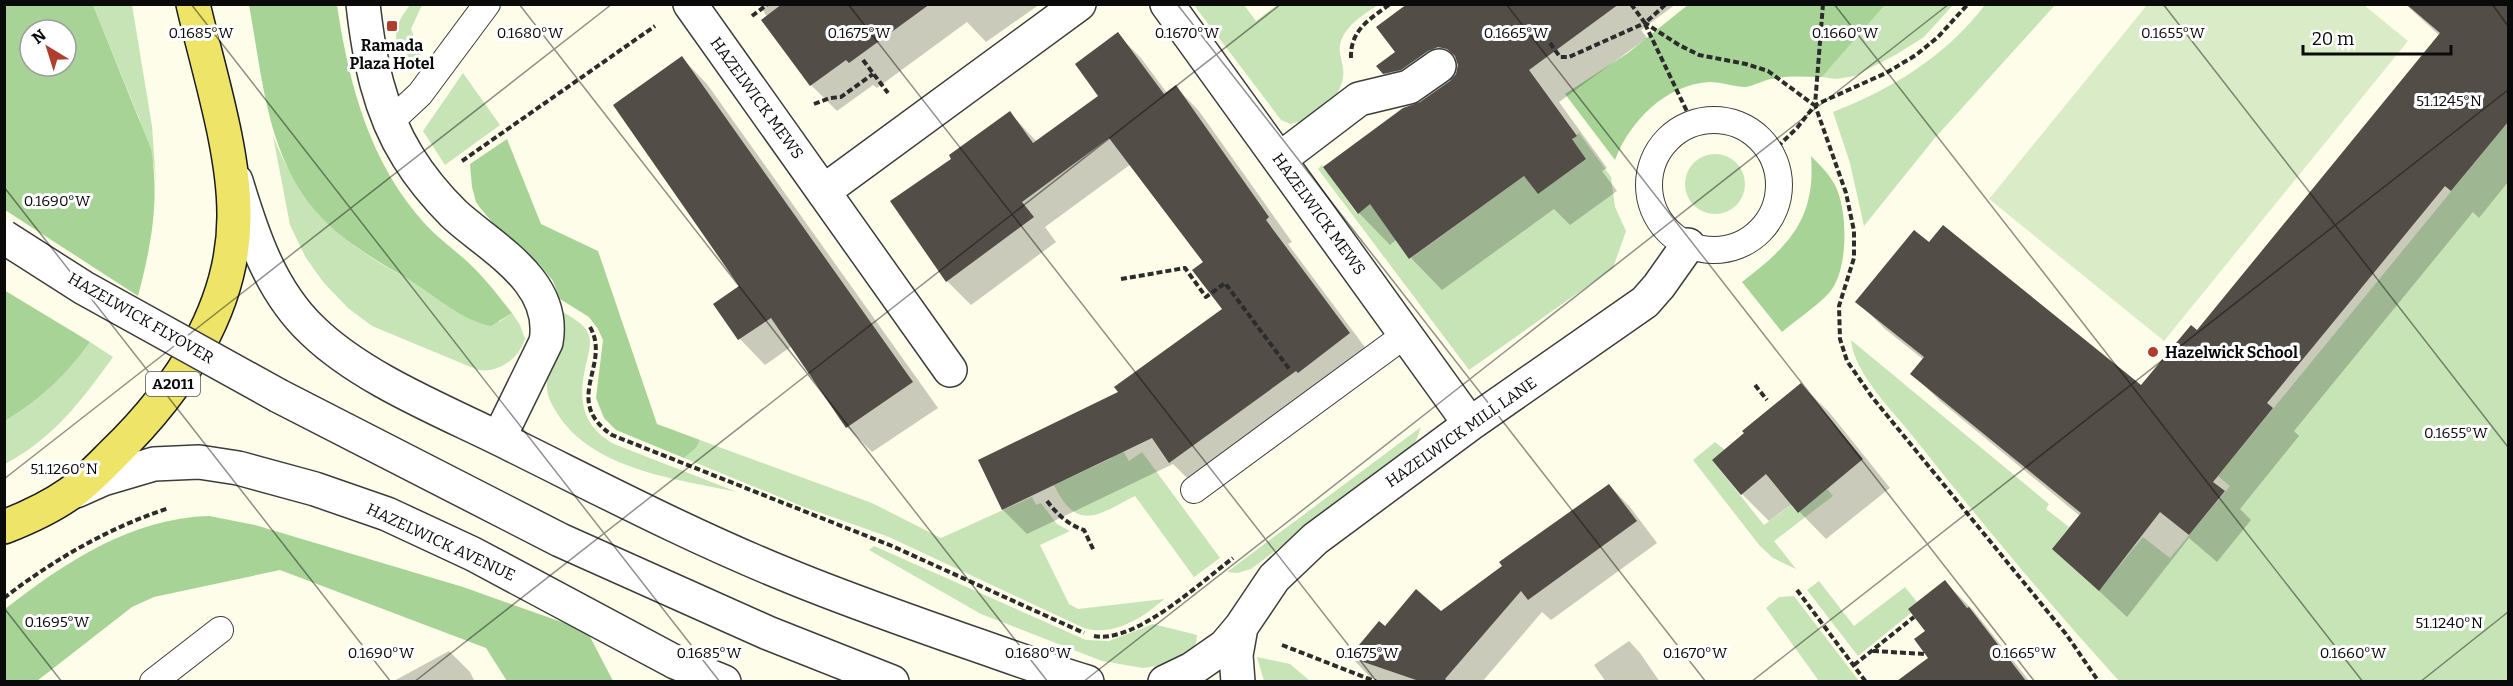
<svg xmlns="http://www.w3.org/2000/svg" width="2513" height="686" font-family="Bitter,serif">
  <style>
    .green { fill: #c6e4b6 }
    .forest { fill: #a7d496; fill-rule: evenodd }
    .pitch { fill: #d9ecc7 }
    .shadow { fill: #0003 }
    .building { fill: #524d47 }
    .lines { fill: none; stroke-linecap: round; stroke-linejoin: round }
    .service-casing { stroke: #3d3d3d; stroke-width: 28 }
    .minor-casing { stroke: #3d3d3d; stroke-width: 36 }
    .tertiary-casing { stroke: #3d3d3d; stroke-width: 36 }
    .primary-casing { stroke: #1b1b1b; stroke-width: 36 }
    .path { stroke: #2c2c2c; stroke-width: 4; stroke-dasharray: 6 3; stroke-linecap: butt }
    .service { stroke: #fff; stroke-width: 26 }
    .minor { stroke: #fff; stroke-width: 33 }
    .tertiary { stroke: #fff; stroke-width: 33 }
    .primary { stroke: #eee568; stroke-width: 33 }
    .tertiary-bridge-casing { stroke: #3d3d3d; stroke-width: 36; stroke-linecap: butt }
    .tertiary-bridge { stroke: #fff; stroke-width: 33 }
    .ticks { fill: none; stroke: #0a0a0a; stroke-width: 1.5; stroke-opacity: 0.45 }
    .poi-dot { fill: #af3e2d; stroke: #fff; stroke-width: 2 }
    .labels { text-anchor: middle; dominant-baseline: central; stroke-width: 6; stroke-linejoin: round; paint-order: stroke }
    .shield { fill: #fff; stroke: #545454; stroke-width: 1.5 }
    .shield-label { font-size: 15px; font-weight: bold; fill: #0a0a0a }
    .poi-label { font-size: 16px; font-weight: bold; fill: #0a0a0a; stroke: #fff }
    .street-label { font-size: 16px; fill: #0a0a0a; stroke: #fff }
    .ticks-label { font-size: 15px; text-anchor: middle; fill: #0a0a0a; stroke: #fff; stroke-width: 6; stroke-linejoin: round; paint-order: stroke }
  </style>
  <rect width="100%" height="100%" fill="#fdfde9"/>
  <path class="green" d="M93,5H132L152,126L156,183L154,166L139,118Z
    M410,5H422L411,29L421,54L404,72C396,42 389,31 410,5Z
    M1194,5H1244L1256,21L1277,5H1378C1363,15 1344,26 1340,45C1338,55 1345,66 1343,77C1340,101 1313,120 1291,124L1281,120Z
    M1885,5H1953L1924,37L1897,54L1855,76L1836,79L1822,77Z
    M1985,5H2055L1934,139L1864,226L1850,163L1833,112C1892,89 1946,56 1985,5Z
    M463,73L500,125L445,165L423,131Z
    M2508,122V681H2119C2048,603 1981,522 1915,439C1895,413 1854,374 1851,340L2049,504L2046,509L2069,527L2057,543L2059,555L2091,584L2105,583L2143,537L2170,558L2230,486L2218,476Z
    M1579,133L1611,177L1615,207L1626,231L1613,268L1469,370L1318,169L1322,165L1357,214L1370,204L1410,259L1524,176L1538,194L1586,159L1572,139Z
    M273,136C316,247 400,276 499,322L512,313L520,325L525,339C518,360 498,373 478,370L372,326L348,308L324,283L306,258L290,225Z
    M1685 184a30 30 0 1 1 60 0a30 30 0 1 1-60 0Z
    M559,310C569,316 583,322 588,333C592,341 589,351 587,360C578,396 579,424 614,444L737,492C677,479 592,470 557,413C552,405 547,397 547,387C546,365 555,333 559,310Z
    M90,342L113,357C81,401 54,438 5,464V421C37,401 68,374 90,342Z
    M1421,427L1416,441L1400,457L1251,569L1237,573L1227,572Z
    M700,440L872,503L941,538L1032,497L1036,505L1041,503L1057,524L1070,531L1040,545L1069,604L1078,609L1164,599C1143,618 1113,637 1084,628L889,537L804,507L684,458L696,448Z
    M1715,442L1725,450L1712,460L1764,525L1791,505L1798,513L1827,489L1833,496L1774,541L1796,569L1773,558L1760,546L1693,460Z
    M1122,449L1129,461L1142,452L1220,558L1194,577L1135,496C1098,515 1077,533 1054,485L1110,459Z
    M874,546L1086,640L1109,641L1153,624L1197,635L1196,643L1189,652L1163,665L1143,668L1102,661L981,614L869,550Z
    M1819,581L1854,626L1905,587L1917,602L1908,609L1911,613L1858,656L1807,590Z
    M1794,596L1859,681H1819L1766,608L1779,597Z
    M1257,657L1290,664L1310,681H1264Z"/>
  <path class="forest" d="M1689,4H1885V5L1822,77C1805,77 1788,75 1772,79C1763,80 1754,86 1745,87C1736,87 1721,82 1709,82C1665,85 1630,121 1615,160L1565,94L1628,53Z
    M4,5H93L151,149C160,200 151,247 138,296L5,210ZM30,30H66V66H30Z
    M249,5H337C349,85 370,164 426,225C441,241 459,253 474,268C488,282 500,298 512,313L491,326C461,320 437,297 411,281C381,263 350,246 325,221C267,164 263,80 249,5Z
    M507,139L541,224L598,251L657,424L700,440L696,448L684,458L616,430L604,418L596,398L603,340L598,329L589,317L560,299L553,281L540,265L500,231L481,209L476,202L472,187L470,164Z
    M1811,156C1820,165 1829,174 1835,185C1848,210 1849,271 1829,293C1816,307 1797,319 1782,332L1742,282C1789,246 1816,219 1811,156Z
    M4,290L90,342C67,375 39,400 5,421Z
    M209,516L255,525L463,587L587,631L613,681H507L486,648L280,570L154,597L132,607L37,681L5,682V609C64,563 131,518 209,516Z"/>
  <path class="pitch" d="M2147,5H2364L2408,41L2164,341L1989,199Z"/>
  <path class="shadow" d="M759,4H1040L986,42L967,22L877,88L873,85L837,111L811,85Z
    M1410,4H1676L1641,30L1647,38L1559,102L1607,168L1602,171L1617,191L1570,225L1554,209L1442,290L1411,258L1397,239L1390,245L1359,213L1416,105L1384,73L1397,52Z
    M2405,4H2508V182L2479,218L2473,212L2294,431L2299,436L2240,509L2251,520L2217,562L2189,538L2127,617L2054,549L2080,516L1940,401L1912,373L1924,360L1885,329L1857,301L2141,387L2197,332L2440,36Z
    M1117,34L1141,58L1167,93L1176,87L1199,111L1292,242L1288,244L1373,358L1194,485L1173,464L1027,534L1003,510L980,460L1120,393L1224,310L1205,263L1131,164L1045,227L1056,242L971,305L947,281L953,159L1010,113L1037,142L1101,96Z
    M682,58L707,84L938,408L872,452L847,427L792,346L765,365L740,339L715,304L741,286Z
    M1801,385L1829,412L1890,488L1826,539L1792,504L1769,521L1742,494L1746,434Z
    M1609,485L1630,507L1657,543L1551,620L1542,612L1482,682H1383L1371,678L1351,657L1385,628L1441,613Z
    M1945,582L1973,610L2030,682H1900L1930,658L1927,631Z
    M1629,641L1640,653L1660,682H1606L1594,665Z
    M449,651L470,672L475,682H392Z"/>
  <path class="building" d="M782,4H930L849,63L846,60L810,86L761,20Z
    M1407,4H1619L1529,70L1577,136L1572,139L1586,159L1538,194L1524,176L1409,259L1370,204L1358,214L1323,167L1403,108L1420,102L1450,81L1456,74L1458,65L1455,56L1447,49L1438,47L1428,51L1401,70L1383,74L1376,66L1395,52L1376,27Z
    M2406,4H2508V122L2451,191L2445,186L2267,403L2273,408L2213,482L2225,491L2189,535L2160,512L2099,591L2052,549L2081,513L1910,374L1924,357L1855,302L1914,230L1929,242L1943,225L2141,385L2191,325L2197,330L2440,33Z
    M1118,32L1164,94L1176,85L1269,217L1266,220L1350,333L1298,373L1296,371L1169,463L1152,438L1002,510L978,460L1118,392L1114,387L1222,309L1192,270L1203,262L1109,138L1022,202L1034,217L946,282L890,201L951,159L949,155L1010,111L1033,143L1098,96L1075,64Z
    M682,56L913,382L846,428L771,318L738,340L713,304L739,286L613,105Z
    M1801,383L1863,459L1798,513L1766,474L1741,495L1712,460L1744,433L1742,431Z
    M1609,484L1637,521L1528,600L1521,591L1445,679L1448,681H1419L1349,657L1379,621L1385,626L1416,589L1441,611L1502,566L1499,562Z
    M1945,580L1967,608L1969,607L2026,681H1897L1928,658L1914,639L1925,631L1908,609Z"/>
  <g class="lines">
    <defs>
      <path id="service" d="M1649 185a65 65 0 1 1 130 0a65 65 0 1 1-130 0Z
        M390,122L420,94L487,4
        M1194,490L1405,335
        M153,682L220,630"/>
      <path id="minor" d="M363,4C369,58 379,111 408,157C421,178 437,197 454,214C491,248 557,281 546,342L499,438
        M690,4L950,370
        M1167,4L1470,424
        M1280,159L1359,99L1409,87L1439,66
        M824,191L1079,4
        M1165,682L1192,669L1225,646L1241,627L1274,578L1315,539L1470,424L1645,302L1659,286L1688,245
        M1238,682L1236,655L1241,627"/>
      <path id="tertiary" d="M236,181C252,234 270,290 312,330C363,380 449,413 512,445C603,490 693,537 787,575C845,599 905,620 965,641C1006,655 1046,670 1087,682
        M279,396L560,540L768,633L892,682
        M76,491L103,479L154,464L199,462L238,468L315,489L387,514L473,554L675,662L724,682"/>
      <path id="primary" d="M4,527C27,518 49,508 69,494C85,483 99,468 113,454C178,391 235,308 234,214C234,149 208,69 193,4"/>
    </defs>
    <use href="#service" class="service-casing"/>
    <use href="#minor" class="minor-casing"/>
    <use href="#tertiary" class="tertiary-casing"/>
    <use href="#primary" class="primary-casing"/>
    <path class="path" d="M1631,4L1645,23L1666,4
      M1823,4L1815,105L1846,193L1854,231V258L1839,306L1840,339L1847,361L1872,397L2066,634L2099,682
      M752,16L768,4
      M1645,24L1693,124
      M1550,43L1560,57H1569L1645,23L1679,45L1699,55L1746,64L1768,71L1814,105
      M1351,58C1350,30 1370,19 1390,4
      M863,60L888,93
      M814,104L830,98L841,97L873,74
      M1771,153L1797,128L1815,105L1886,73L1916,55L1938,37L1968,4
      M462,161L655,26
      M1121,279L1185,268L1206,297L1225,283L1290,370
      M590,327C612,365 561,400 612,435L892,546L1084,633
      M1755,385L1767,400
      M1047,501C1057,514 1068,525 1084,530L1094,551
      M1797,590L1866,682
      M4,598C53,560 110,527 169,508
      M1094,636C1135,644 1201,582 1233,558
      M1282,645L1377,682
      M1873,651L1925,654
      M1854,665L1914,617"/>
    <use href="#service" class="service"/>
    <use href="#minor" class="minor"/>
    <use href="#tertiary" class="tertiary"/>
    <use href="#primary" class="primary"/>
    <defs>
      <path id="tertiary-bridge" d="M4,237L84,288L279,396"/>
    </defs>
    <use href="#tertiary-bridge" class="tertiary-bridge-casing"/>
    <use href="#tertiary-bridge" class="tertiary-bridge"/>
  </g>
  <path class="ticks" d="M191,4L720,682M519,4L1048,682M848,4L1377,682M1177,4L1706,682M1506,4L2035,682M1834,4L2363,682M2163,4L2508,447M2492,4L2508,26M4,187L391,682M4,479L612,4M4,608L62,682M414,682L1281,4M1083,682L1949,4M1751,682L2508,90M2420,682L2508,612"/>
  <g class="poi-dot">
    <rect x="386" y="20" width="12" height="12" rx="3"/>
    <circle cx="2153" cy="352" r="6"/>
  </g>
  <g class="labels">
    <rect class="shield" x="146" y="372" width="54" height="24" rx="4.5"/>
    <g class="shield-label">
      <text x="173" y="384">A2011</text>
    </g>
    <g class="poi-label">
      <text x="392" y="45">Ramada<tspan x="392" dy="18">Plaza Hotel</tspan></text>
      <text x="2165" y="352" text-anchor="start">Hazelwick School</text>
    </g>
    <g class="street-label">
      <text transform="translate(757 98) rotate(54)">HAZELWICK MEWS</text>
      <text transform="translate(1319 214) rotate(54)">HAZELWICK MEWS</text>
      <text transform="translate(141 318) rotate(30)">HAZELWICK FLYOVER</text>
      <text transform="translate(1461 432) rotate(-35)">HAZELWICK MILL LANE</text>
      <text transform="translate(441 542) rotate(25)">HAZELWICK AVENUE</text>
    </g>
  </g>
  <g class="ticks-label">
    <text x="201" y="38">0.1685°W</text>
    <text x="530" y="38">0.1680°W</text>
    <text x="859" y="38">0.1675°W</text>
    <text x="1187" y="38">0.1670°W</text>
    <text x="1516" y="38">0.1665°W</text>
    <text x="1845" y="38">0.1660°W</text>
    <text x="2173" y="38">0.1655°W</text>
    <text x="2449" y="106">51.1245°N</text>
    <text x="57" y="206">0.1690°W</text>
    <text x="2456" y="438">0.1655°W</text>
    <text x="64" y="474">51.1260°N</text>
    <text x="57" y="627">0.1695°W</text>
    <text x="2449" y="628">51.1240°N</text>
    <text x="381" y="658">0.1690°W</text>
    <text x="709" y="658">0.1685°W</text>
    <text x="1038" y="658">0.1680°W</text>
    <text x="1367" y="658">0.1675°W</text>
    <text x="1695" y="658">0.1670°W</text>
    <text x="2024" y="658">0.1665°W</text>
    <text x="2353" y="658">0.1660°W</text>
  </g>
  <rect width="2513" height="686" fill="none" stroke="#0a0a0a" stroke-width="12"/>
  <g transform="translate(48 48) rotate(322)"><circle r="28" fill="#ffffff" stroke="#9d9d9d" stroke-width="1.5"/>
  <path d="M0-4.5L10 22L0 15L-10 22Z" fill="#af3e2d"/>
  <text y="-9" font-size="16" font-weight="bold" text-anchor="middle" fill="#0a0a0a">N</text>
  </g>
  <path d="M2303 45v9h148v-9" fill="none" stroke="#0a0a0a" stroke-width="3"/>
  <text x="2312" y="45" font-size="18" fill="#0a0a0a" stroke="#ffffff" stroke-width="4.5" paint-order="stroke">20 m</text>
</svg>
